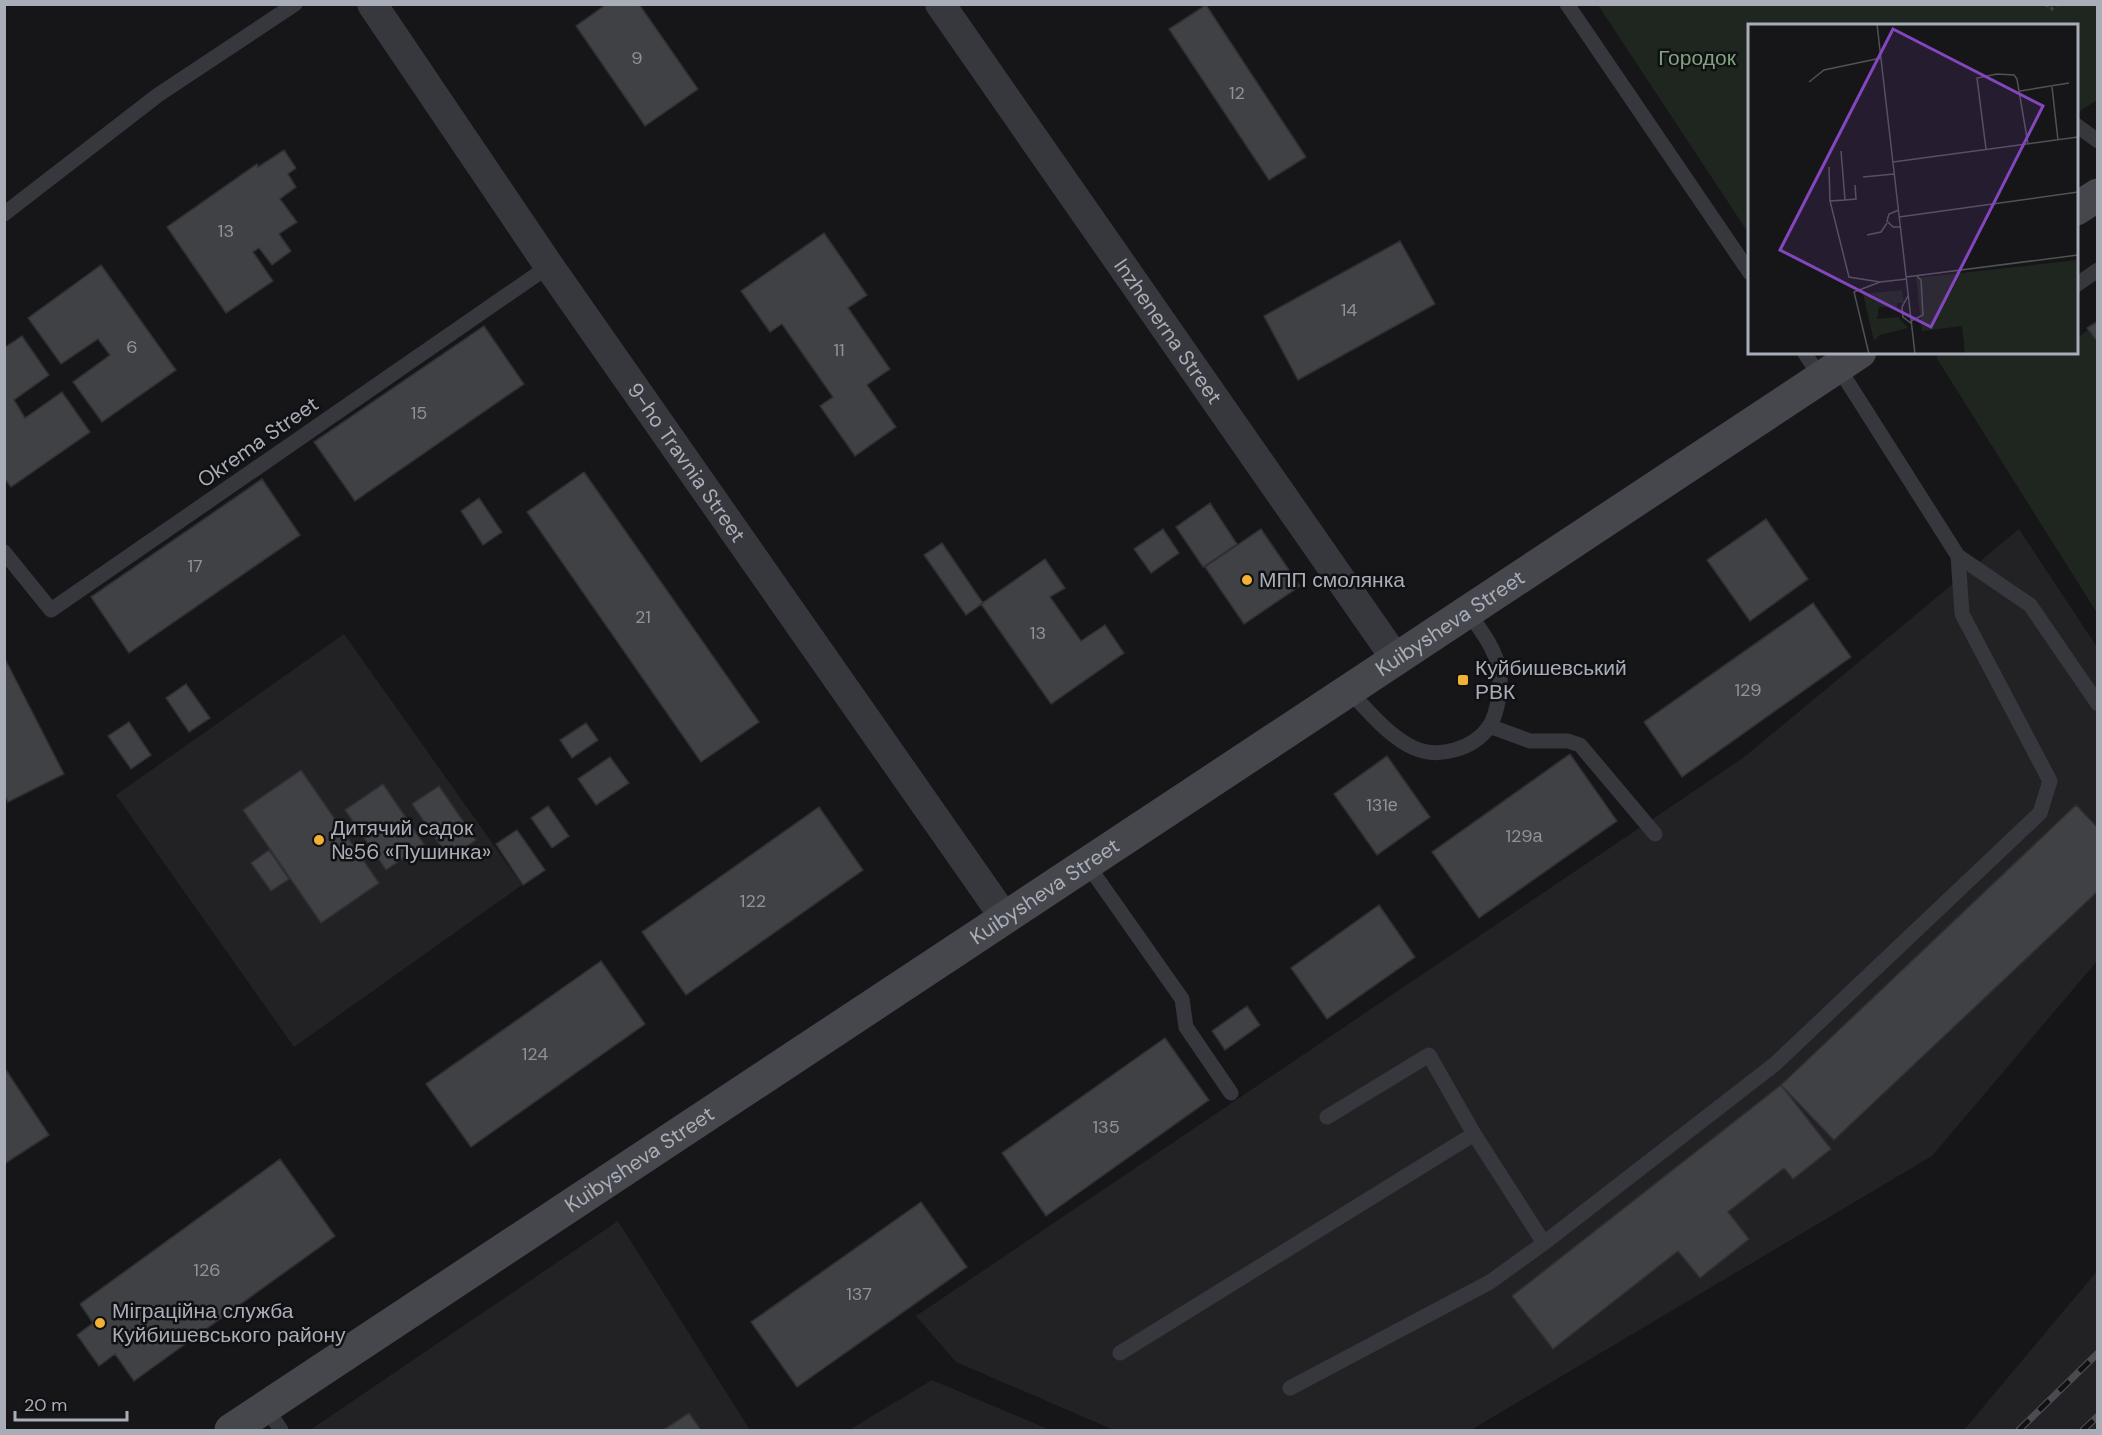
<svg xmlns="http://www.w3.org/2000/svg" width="2102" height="1435" font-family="'DM Sans',sans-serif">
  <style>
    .built { fill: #222225 }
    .green { fill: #1e261f }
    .building { fill: #404145; stroke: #303034; stroke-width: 1.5 }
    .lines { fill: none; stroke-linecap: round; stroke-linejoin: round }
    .path { stroke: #3d3f44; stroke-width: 4; stroke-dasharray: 3 4.5; stroke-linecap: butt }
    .lane { stroke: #37383d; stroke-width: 15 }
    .street { stroke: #37383d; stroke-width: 30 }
    .secondary { stroke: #45474d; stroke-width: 33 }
    .rail-casing { stroke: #4a4c52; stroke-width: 7 }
    .rail { stroke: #111113; stroke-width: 4.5; stroke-dasharray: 14; stroke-linecap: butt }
    .poi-dot { fill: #f2b134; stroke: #111113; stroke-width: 2 }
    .labels { text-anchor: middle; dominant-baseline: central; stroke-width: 5; stroke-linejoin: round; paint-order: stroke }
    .number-label { font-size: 18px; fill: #8e929b }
    .park-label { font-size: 21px; fill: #7fa381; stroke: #111113 }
    .street-label { font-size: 21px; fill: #a8adb8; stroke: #111113 }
    .poi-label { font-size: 21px; fill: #a8adb8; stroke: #111113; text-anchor: start }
    .inset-road { fill: none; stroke: #505258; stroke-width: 1.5 }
    .view { fill: #8446be; fill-opacity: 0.15; stroke: #8446be; stroke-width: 3 }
    .inset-edge { fill: none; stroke: #a8adb8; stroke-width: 3 }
  </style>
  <rect width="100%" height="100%" fill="#161618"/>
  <path class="built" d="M2019,529L2097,647V961L1932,1156L1471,1430H1114L956,1362L916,1316L1743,758Z
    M344,634L522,885L294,1047L116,795Z
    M618,1221L750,1430H310Z
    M2097,1271V1430H1964Z
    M932,1380L1050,1430H849Z"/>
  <path class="green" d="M1598,5H2097V100L2077,113L2076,26H1750L1749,234Z
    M2088,330L2098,345L2097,613L1936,357L1942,352H2076L2077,338Z"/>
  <path class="building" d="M607,4H639L698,89L645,126L576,26Z
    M1206,5L1306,157L1269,180L1169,29Z
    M284,150L296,168L288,174L296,187L280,199L297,222L279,234L291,251L272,265L259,248L253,252L273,281L226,313L167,227L257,164L258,167Z
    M824,233L867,295L848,308L890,369L867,385L896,427L855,456L820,406L833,397L782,324L770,332L741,291Z
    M1400,241L1435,304L1298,380L1264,316Z
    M101,265L176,370L102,422L73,382L110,355L98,339L61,364L28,318Z
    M2098,321V343L2087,328Z
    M484,326L524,384L355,501L314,442Z
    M22,336L49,375L14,400L25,418L62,392L90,432L11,487L4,478V348Z
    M584,472L759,722L701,762L527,512Z
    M262,479L300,535L129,653L91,597Z
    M479,498L502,532L483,545L461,511Z
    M1210,503L1237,544L1203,567L1176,527Z
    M1766,519L1808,579L1750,621L1707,560Z
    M1163,529L1179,553L1151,573L1134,549Z
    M1261,529L1300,586L1244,624L1205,567Z
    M942,543L983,603L966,615L924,555Z
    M1045,559L1065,588L1050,597L1081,641L1105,625L1124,653L1051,704L981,604Z
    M1813,603L1851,657L1682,777L1644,722Z
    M4,657L64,774L8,802L4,794Z
    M186,684L210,718L189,732L166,698Z
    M129,722L151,755L131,769L108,736Z
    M586,723L598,740L572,758L560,740Z
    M1570,754L1617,821L1479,918L1432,852Z
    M1387,756L1430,817L1377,855L1334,794Z
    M610,757L629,783L596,805L578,779Z
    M301,770L379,883L321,923L243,810Z
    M383,784L424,844L386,870L345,810Z
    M439,786L476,840L449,858L412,804Z
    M2076,805L2098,828V891L1834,1140L1781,1085Z
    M548,806L569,836L552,848L531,818Z
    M819,807L863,870L686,995L642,932Z
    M517,830L545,870L523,885L496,844Z
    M269,850L289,879L271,891L251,863Z
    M1379,905L1415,957L1327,1019L1291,968Z
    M601,961L645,1024L471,1147L426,1084Z
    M1247,1006L1260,1025L1225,1050L1212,1031Z
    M1165,1038L1209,1100L1046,1216L1002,1153Z
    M4,1067L49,1135L4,1164Z
    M1781,1085L1831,1149L1793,1179L1784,1168L1728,1212L1749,1239L1700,1278L1678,1251L1553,1349L1512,1296Z
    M280,1159L335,1236L134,1381L115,1354L99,1366L77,1335L93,1323L80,1304Z
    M921,1202L967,1267L797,1387L751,1322Z
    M689,1413L701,1430H663Z"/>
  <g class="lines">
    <path class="path" d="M2047,4L2050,10L2059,4"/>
    <path class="lane" d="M1567,4L1750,273
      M2076,125L2098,141
      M4,214L158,95L295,4
      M2076,285L2098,270
      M1804,352L1821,378
      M1838,367L1958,556L2030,605L2098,704
      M4,552L51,610L549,266
      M1349,691C1369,711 1388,736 1414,748C1439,759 1473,749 1489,727C1498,713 1502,685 1499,669C1495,648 1480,629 1468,612
      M1489,726L1530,741H1568L1580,745L1655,834
      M1087,864L1182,999L1186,1027L1231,1093
      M1327,1117L1429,1055L1474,1134
      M1120,1353L1474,1134L1544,1243L1775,1064L2040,813L2050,781L1962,614L1958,556
      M1290,1388L1490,1282L1544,1243
      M266,1408L281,1430"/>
    <g class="street">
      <path id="s1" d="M372,4L549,266L1005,918"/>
      <path id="s2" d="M940,4L1396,659"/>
    </g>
    <g class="secondary">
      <path d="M2076,209L2098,195"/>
      <path id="s3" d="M231,1430L1860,352"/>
    </g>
    <defs>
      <path id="rail" d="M2019,1430L2098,1353
        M2083,1430L2098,1416"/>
    </defs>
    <use href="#rail" class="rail-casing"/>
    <use href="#rail" class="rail"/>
  </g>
  <g class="poi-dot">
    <circle cx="1247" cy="580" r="6"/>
    <rect x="1457" y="674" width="12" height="12" rx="3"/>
    <circle cx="319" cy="840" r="6"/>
    <circle cx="100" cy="1323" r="6"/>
  </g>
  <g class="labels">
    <g class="number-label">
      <text x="637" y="58">9</text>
      <text x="1237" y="93">12</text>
      <text x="226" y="231">13</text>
      <text x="1349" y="310">14</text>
      <text x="132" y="347">6</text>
      <text x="839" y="350">11</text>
      <text x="419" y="413">15</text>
      <text x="195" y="566">17</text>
      <text x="643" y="617">21</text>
      <text x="1038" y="633">13</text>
      <text x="1748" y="690">129</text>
      <text x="1382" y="805">131е</text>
      <text x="1524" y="836">129а</text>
      <text x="753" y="901">122</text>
      <text x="535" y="1054">124</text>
      <text x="1106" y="1127">135</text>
      <text x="207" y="1270">126</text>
      <text x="859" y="1294">137</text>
    </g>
    <g class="park-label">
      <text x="1697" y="58">Городок</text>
    </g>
    <g class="street-label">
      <text stroke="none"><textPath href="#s2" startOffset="399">Inzhenerna Street</textPath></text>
      <text transform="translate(258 442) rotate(-35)">Okrema Street</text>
      <text stroke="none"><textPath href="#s1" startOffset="556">9-ho Travnia Street</textPath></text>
      <text stroke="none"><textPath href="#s3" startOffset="1462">Kuibysheva Street</textPath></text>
      <text stroke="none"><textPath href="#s3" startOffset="976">Kuibysheva Street</textPath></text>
      <text stroke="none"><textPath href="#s3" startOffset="490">Kuibysheva Street</textPath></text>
    </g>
    <g class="poi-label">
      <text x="1259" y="580">МПП смолянка</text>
      <text x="1475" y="668">Куйбишевський<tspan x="1475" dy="24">РВК</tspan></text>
      <text x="331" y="828">Дитячий садок<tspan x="331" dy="24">№56 «Пушинка»</tspan></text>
      <text x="112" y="1311">Міграційна служба<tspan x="112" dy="24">Куйбишевського району</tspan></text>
    </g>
  </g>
  <g transform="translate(1748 24)">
    <rect width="330" height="330" fill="#161618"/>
    <path d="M330,236V330H217L214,302L174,307L168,254ZM154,266L156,279H149V283H131L129,295L150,293L160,304L132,311L126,317L115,270Z" fill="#1e261f"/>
    <path class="inset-road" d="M129,0L167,330M61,58L76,46L133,34M304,63L310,116M272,67L321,59M238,125L229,54L249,50L266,51L269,55L280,120M93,127L97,176L82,177L101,253L132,258M145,138L330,113M81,143L82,177M115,153L146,150M97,176L108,175L107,161M151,186L141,190L139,197L145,203H153M151,193L330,168M119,211L133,208L139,199M158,253L330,231M160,272L154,283L155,293L164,300M163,297L175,291L173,256L169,252M121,330L106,268L132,258L159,255"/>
    <path class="view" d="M145,5L295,82L183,303L32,226Z"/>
    <rect width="330" height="330" class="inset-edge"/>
  </g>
  <rect width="2102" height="1435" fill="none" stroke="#a8adb8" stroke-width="12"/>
  <path d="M15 1411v9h112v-9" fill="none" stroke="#a8adb8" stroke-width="3"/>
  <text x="24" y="1411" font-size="18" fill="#a8adb8" stroke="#111113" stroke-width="4.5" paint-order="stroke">20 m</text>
</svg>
